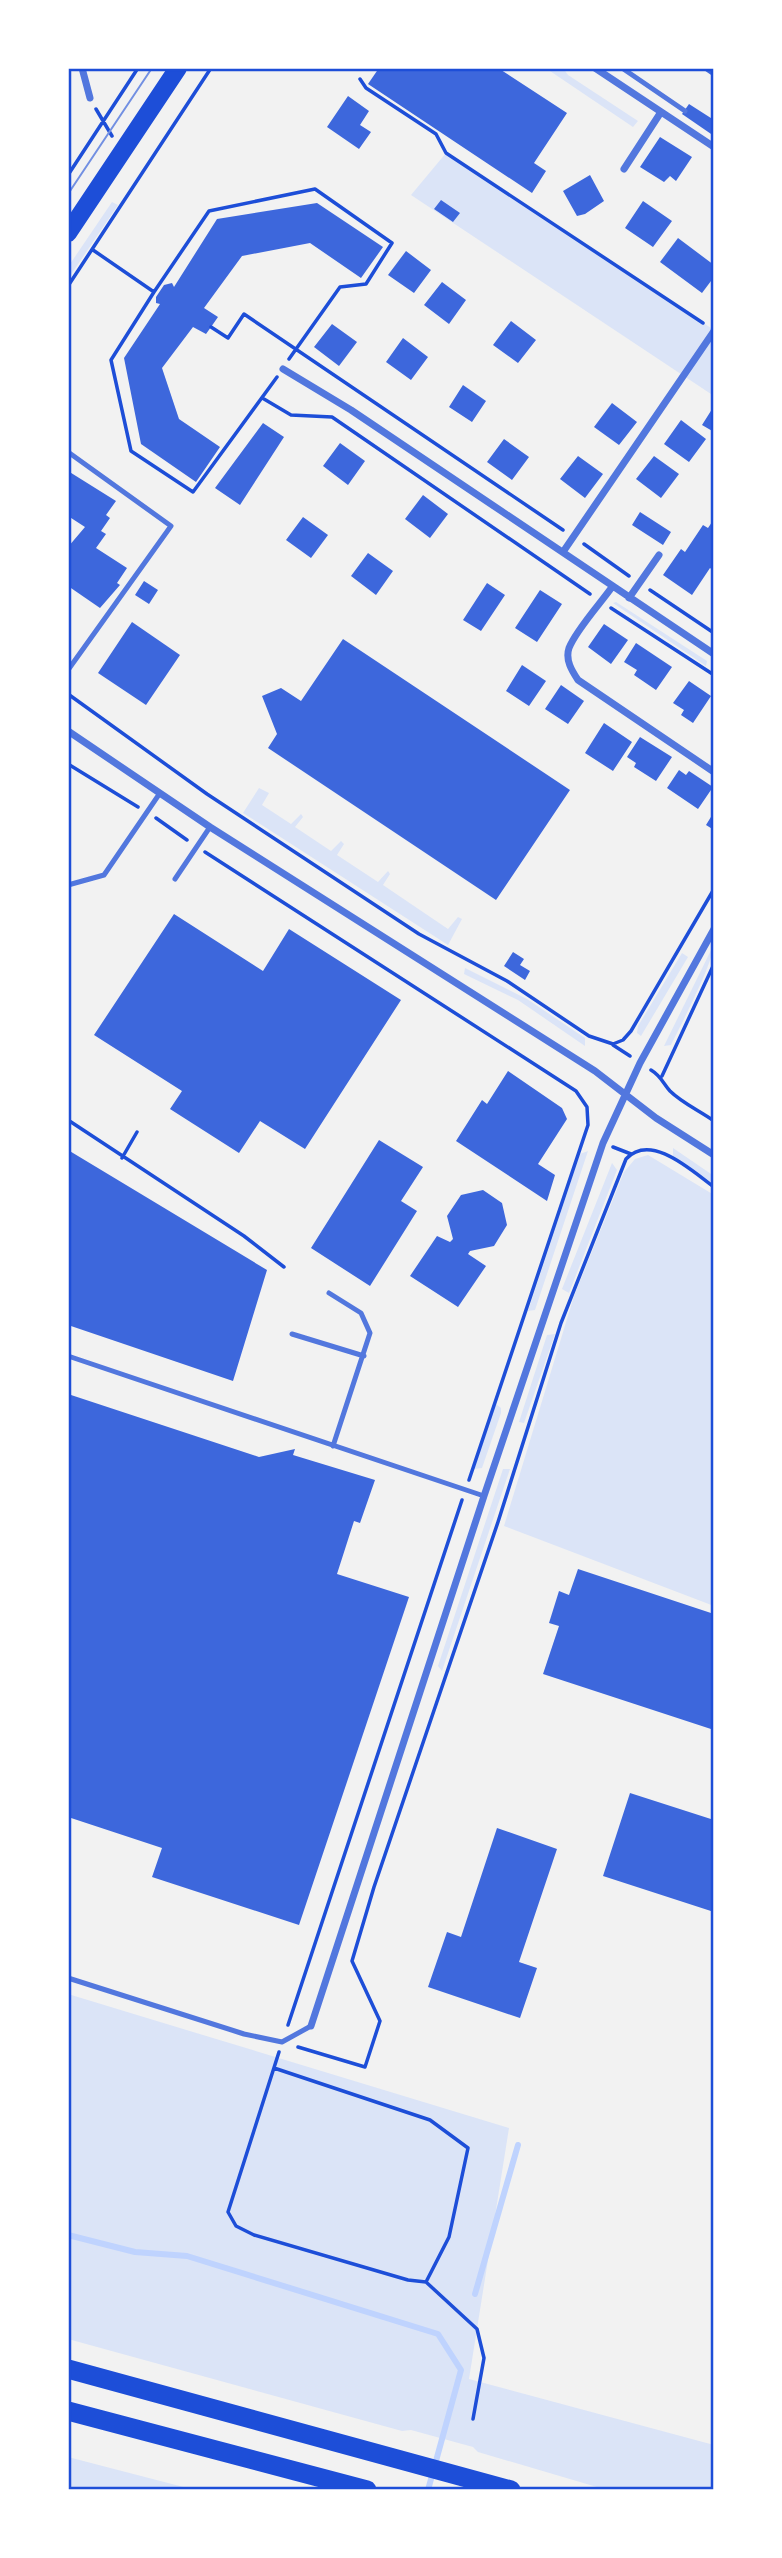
<svg xmlns="http://www.w3.org/2000/svg" width="782" height="2558" font-family="'Public Sans',sans-serif">
  <style>
    .green { fill: #dbe4f7 }
    .lines { fill: none; stroke-linecap: round; stroke-linejoin: round }
    .stream { stroke: #bfd3fe; stroke-width: 6 }
    .building { fill: #3d67dc }
    .path { stroke: #1d4ed8; stroke-width: 3.5 }
    .service { stroke: #5277de; stroke-width: 5 }
    .minor { stroke: #5277de; stroke-width: 7 }
    .primary { stroke: #1d4ed8; stroke-width: 18 }
    .motorway { stroke: #1d4ed8; stroke-width: 19 }
    .tram { stroke: #7290e2; stroke-width: 2 }
    .neatline { fill: none; stroke: #1d4ed8; stroke-width: 2.5 }
  </style>
  <rect width="100%" height="100%" fill="#f2f2f2"/>
  <path class="green" d="M563,68L568,75L638,121L633,127L547,69Z
    M446,153L714,330V396L411,195Z
    M112,202L118,205L68,279V267Z
    M616,602L707,661L706,666L613,603Z
    M259,788L269,793L262,805L291,824L301,814L303,817L295,827L331,851L341,841L344,844L337,855L378,882L388,871L390,874L383,885L448,929L458,917L462,919L448,945L243,813Z
    M714,944C714,961 681,1025 671,1045L664,1046Z
    M682,953L688,957L641,1036L637,1033L638,1026Z
    M465,968L527,999L585,1038V1046L518,1000L464,974Z
    M673,1148L714,1176V1184L673,1157Z
    M588,1151L535,1310L528,1311L580,1154Z
    M648,1155L714,1195V1606L504,1526L574,1296L624,1172L635,1159Z
    M612,1163L617,1170L569,1293L562,1289Z
    M555,1334L524,1423L519,1422L547,1335Z
    M496,1404L501,1408V1413L482,1468L474,1469Z
    M503,1469H510L442,1671L438,1666Z
    M68,1994L509,2128L469,2379L714,2445V2490H607L478,2452L473,2447L411,2430L402,2431L68,2339Z
    M68,2457L195,2490H68Z"/>
  <g class="lines">
    <path class="stream" d="M68,2235L135,2252L187,2256L438,2334L461,2370L428,2490
      M475,2294L518,2145"/>
  </g>
  <path class="building" d="M379,68L393,71L395,68H498L567,113L534,163L546,171L532,193L368,84Z
    M701,68H714V77Z
    M348,96L369,111L360,125L371,132L359,149L327,127Z
    M689,104L714,120V136L682,114Z
    M660,137L692,157L676,181L670,176L664,182L640,167Z
    M590,175L604,201L585,214L577,216L563,191Z
    M441,200L460,213L453,222L434,209Z
    M643,201L672,221L653,247L625,228Z
    M317,203L383,247L361,278L310,243L242,256L204,308L218,317L211,327L206,334L193,327L162,368L179,419L220,447L196,482L141,444L124,358L160,304L156,303V297L164,285L172,283L174,287L217,219Z
    M678,238L714,265V277L702,293L660,262Z
    M406,251L431,270L414,293L388,275Z
    M442,282L466,300L449,324L424,305Z
    M511,321L536,340L518,363L493,345Z
    M332,324L357,342L339,366L314,347Z
    M403,338L428,357L411,380L386,362Z
    M463,385L486,401L472,422L449,407Z
    M612,403L637,422L619,445L594,427Z
    M714,406V432L702,425Z
    M681,420L706,439L689,462L664,444Z
    M263,423L284,437L240,505L215,488Z
    M504,439L529,457L512,480L487,462Z
    M340,443L365,461L348,485L323,466Z
    M578,456L603,474L585,498L560,479Z
    M654,456L679,474L661,498L636,479Z
    M68,471L116,501L106,515L110,518L101,531L106,534L96,548L127,568L117,583L120,585L100,608L68,586V547L85,527L68,516Z
    M423,495L448,514L430,538L405,519Z
    M640,512L671,532L663,545L632,525Z
    M303,517L328,535L311,558L286,540Z
    M714,519V571L710,568L692,595L663,575L681,549L685,552L703,525L708,528Z
    M368,553L393,571L376,595L351,576Z
    M144,581L158,590L149,604L135,595Z
    M487,583L505,595L481,631L463,620Z
    M540,590L562,604L537,642L515,628Z
    M132,622L180,655L146,705L98,673Z
    M604,624L628,640L611,664L588,647Z
    M343,639L570,790L496,900L268,748L277,734L262,696L281,688L301,701Z
    M636,643L672,667L656,690L634,675L637,670L624,662Z
    M522,665L546,681L529,706L506,691Z
    M689,681L711,696L693,723L681,715L684,710L673,703Z
    M561,685L584,701L568,724L545,709Z
    M604,723L632,742L613,771L585,753Z
    M640,737L672,757L656,781L634,767L636,763L627,757Z
    M679,770L686,775L689,771L713,787L698,809L667,788Z
    M714,812V830L706,825Z
    M174,914L263,971L289,929L401,1000L305,1149L260,1121L239,1153L170,1109L182,1091L94,1035Z
    M513,952L524,959L520,965L530,971L525,980L504,966Z
    M508,1071L562,1108L567,1119L538,1164L555,1175L547,1201L456,1141L482,1100L487,1104Z
    M379,1140L423,1167L401,1201L417,1211L370,1286L311,1248Z
    M68,1150L267,1270L233,1381L68,1325Z
    M483,1190L502,1203L507,1225L494,1246L470,1251L468,1254L486,1266L458,1307L410,1276L437,1236L450,1242L453,1239L447,1216L461,1195Z
    M68,1394L259,1457L295,1449L293,1455L375,1480L360,1523L354,1521L337,1574L409,1597L299,1925L152,1877L162,1848L68,1817Z
    M578,1569L714,1614V1730L543,1674L559,1626L549,1623L559,1591L569,1595Z
    M630,1793L714,1820V1912L603,1876Z
    M497,1828L557,1849L519,1962L537,1968L520,2018L428,1987L447,1932L461,1937Z"/>
  <g class="lines">
    <path class="path" d="M360,79L366,88L436,134L446,153L703,323
      M96,109L112,136
      M68,175L138,68
      M93,250L154,292L111,360L131,451L193,492L277,377
      M68,286L211,68
      M154,292L209,211L315,189L392,243L366,284L340,287L289,359
      M211,327L228,338L244,314L563,530
      M264,399L291,415L332,417L590,594
      M584,544L629,576
      M650,590L714,633
      M611,608L714,675
      M68,694L207,794L419,934L507,981L589,1036L613,1044L623,1040L631,1031L714,889
      M68,764L138,807
      M156,818L187,840
      M205,852L576,1091L587,1107L588,1125L469,1480
      M613,1045L630,1056
      M651,1070C661,1076 663,1083 670,1091C682,1103 700,1111 714,1121
      M662,1076L714,964
      M68,1120L244,1236L284,1267
      M613,1147L631,1154
      M122,1158L137,1132
      M288,2025L462,1500
      M298,2047L365,2067L380,2021L352,1961L374,1887L498,1522L561,1323L626,1159C651,1132 692,1171 714,1187
      M279,2052L228,2212L236,2226L254,2235L408,2280L426,2282L477,2329L484,2358L473,2419
      M274,2068L430,2120L468,2148L449,2237L426,2282"/>
    <path class="service" d="M622,68L685,111
      M68,452L171,526L68,670
      M175,879L210,827
      M68,885L104,875L160,793
      M329,1293L361,1313L370,1333L333,1446
      M292,1334L364,1356
      M68,1356L484,1496
      M68,1978L244,2034L282,2042L311,2026"/>
    <path class="minor" d="M82,68L90,98
      M595,68L714,147
      M624,169L661,112
      M283,369L351,410L714,654
      M563,552L714,331
      M612,587C600,604 576,630 569,648C565,660 572,671 578,680L714,772
      M629,598L659,555
      M68,731L210,827L595,1071L656,1118L714,1155
      M311,2026L484,1496L603,1143L640,1063L714,929"/>
    <path class="primary" d="M68,233L178,68"/>
    <path class="motorway" d="M68,2369L511,2490
      M68,2411L367,2490"/>
    <path class="tram" d="M68,194L152,68"/>
  </g>
  <rect width="782" height="2558" fill="none" stroke="#ffffff" stroke-width="140"/>
  <rect x="70" y="70" width="642" height="2418" class="neatline"/>
</svg>
